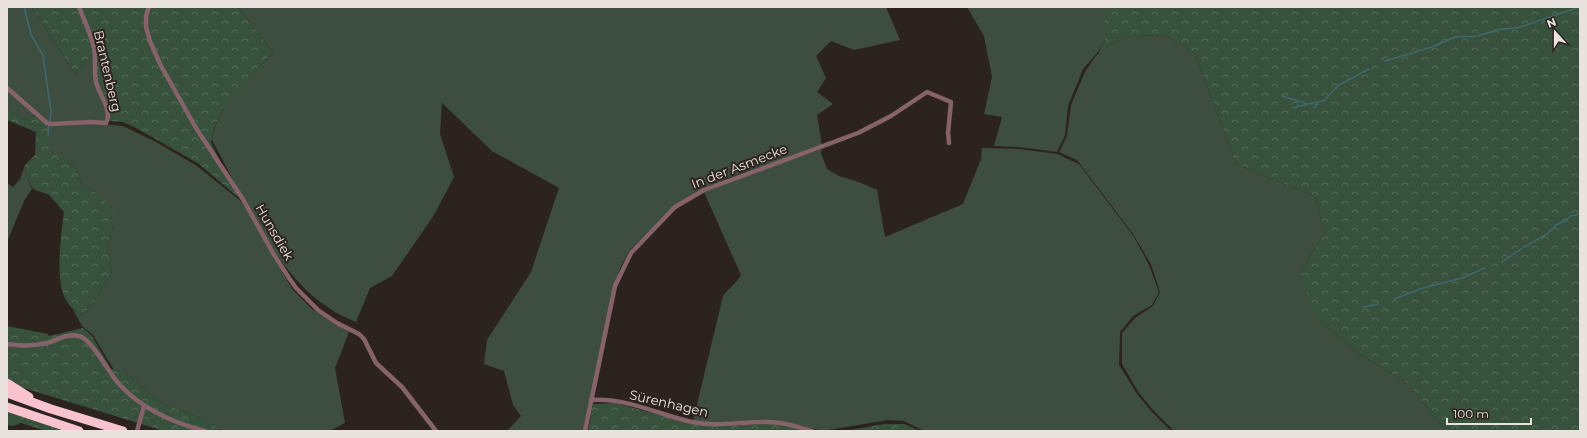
<svg xmlns="http://www.w3.org/2000/svg" width="1587" height="438" font-family="Montserrat,sans-serif">
  <style>
    .green { fill: #3d4e40 }
    .forest { fill: url(#forest-crowns) }
    .lines { fill: none; stroke-linecap: round; stroke-linejoin: round }
    .stream { stroke: #40686f; stroke-width: 1.5 }
    .minor { stroke: #86626a; stroke-width: 4.5 }
    .motorway { stroke: #f8c2ce; stroke-width: 9 }
    .labels { text-anchor: middle; dominant-baseline: central; stroke-width: 4; stroke-linejoin: round; paint-order: stroke }
    .street-label { font-size: 13px; fill: #e9e2de; stroke: #2d231e }
  </style>
  <defs>
    <pattern id="forest-crowns" width="20" height="18" patternUnits="userSpaceOnUse"><rect width="20" height="18" fill="#37513c"/><path d="M2 6a3 3 0 1 1 6 0M12 15a3 3 0 1 1 6 0" fill="none" stroke="#546a58"/></pattern>
  </defs>
  <rect width="100%" height="100%" fill="#2d231e"/>
  <path class="green" d="M7,7H32L75,74L94,54L106,112V119L104,121L53,123L48,121L7,86Z
    M238,7H886L900,40L854,50L831,41L816,56L826,78L817,92L833,104L817,115L822,146L739,174L701,189L674,206L629,251L621,266L614,286L583,431H507L521,416L513,405L504,371L484,364L487,340L531,272L559,188L492,151L442,103L440,134L454,177L434,215L392,276L370,288L356,322C347,318 337,314 329,308C277,276 241,193 212,140C217,103 251,79 273,52Z
    M967,7H1105V41L1098,52L1083,69L1068,106L1065,135L1057,152L1019,147L994,146L1002,117L984,114L992,77L984,36Z
    M1166,35L1195,54L1236,164L1315,196L1325,232L1301,271L1317,319L1358,353L1409,384L1445,431H1174L1153,410L1139,393L1122,364V333L1135,318L1153,306L1160,292L1151,264L1133,234L1077,160L1059,152L1067,136L1071,105L1085,72L1095,57L1110,44L1132,36Z
    M7,89L36,114L25,120L7,110Z
    M91,123L123,126L156,142L197,166L243,203L292,289L312,309L349,332L335,368L345,423L329,431H223L200,418L159,402L123,370H114L93,335L82,326L73,310L82,315L91,305L112,273L108,245L113,226L95,192L82,186L76,168L49,150V126Z
    M982,148L1019,149L1057,154L1079,164L1134,237L1149,265L1159,292L1152,305L1133,316L1120,332L1119,365L1137,394L1151,411L1171,431H924L904,421L888,420L822,431L794,424L718,423L693,421L723,296C729,288 737,283 741,275L704,192L782,163L822,149L821,153L827,169L839,176L859,182L877,190L885,237L963,204L981,159Z
    M25,165L27,177L32,189L24,201L7,242V183L13,187L20,179Z"/>
  <path class="forest" d="M32,7H238L273,52L243,85L222,111L214,128L211,143L239,198L199,164L138,129L123,122L110,121C109,107 103,101 100,89C96,78 95,66 94,54L75,74Z
    M1105,7H1580V431H1445L1409,384L1358,353L1317,319L1308,296L1301,271L1325,232L1315,196L1236,164L1195,54L1166,35L1132,36L1110,44L1097,56L1105,41Z
    M7,110L25,120L34,115L49,126V150L76,168L82,186L95,192L112,207L113,226L108,245L112,273L91,305L82,315C74,311 69,306 65,298C55,280 61,233 64,212L49,195L33,189L27,177L25,165L35,155L36,132L7,120Z
    M7,326L48,334L49,336L83,328L92,336L111,369L123,370L159,402L200,418L218,428L219,431H164L14,385L7,379Z
    M615,403L692,424L779,423L807,431H588L593,404Z
    M7,410L67,431H46L21,423L13,426L7,425Z
    M884,424H905L919,431H846Z"/>
  <g class="lines">
    <path class="stream" d="M24,7L31,35L43,55L51,112L50,121
      M1385,61L1432,47L1455,37L1477,36L1501,29L1517,28L1580,7
      M1282,96L1308,104L1323,101L1339,85L1369,69
      M1293,108L1308,104
      M1314,108L1317,103
      M48,135L49,125
      M1502,262L1524,247L1547,234L1556,225L1565,221L1571,216L1580,214
      M1394,299L1423,288L1462,278L1485,268
      M1363,307L1378,304"/>
    <path class="minor" d="M149,7L146,16V27L150,41L160,64L196,128L244,201L273,253L289,278L296,288L318,310L337,323L359,334L364,339L376,363L402,387L436,431
      M7,88L47,123L51,124L91,122L106,123C113,110 99,95 96,82C94,71 96,59 94,48C91,34 84,20 79,7
      M7,344C20,346 34,346 47,343C57,340 68,333 79,336C92,339 109,374 120,385C142,409 174,423 205,431
      M591,400C624,397 660,415 692,422C715,427 738,422 762,422C780,421 795,426 812,431
      M137,431L144,406
      M585,431L615,286L631,253L675,207L704,190L858,133L891,116L927,92L951,102L948,133L949,143"/>
    <path class="motorway" d="M7,383L29,397
      M7,393L51,409L123,431
      M7,407L79,431"/>
  </g>
  <g class="labels">
    <g class="street-label">
      <text transform="translate(108 71) rotate(77)">Brantenberg</text>
      <text transform="translate(739 166) rotate(-21)">In der Asmecke</text>
      <text transform="translate(275 232) rotate(60)">Hunsdiek</text>
      <text transform="translate(669 403) rotate(13)">Sürenhagen</text>
    </g>
  </g>
  <rect width="1587" height="438" fill="none" stroke="#e9e2de" stroke-width="16"/>
  <g transform="translate(1555 32) rotate(339)" stroke="#2d231e" stroke-width="3" paint-order="stroke">
  <path d="M0-3L7 15L0 10L-7 15Z" fill="#e9e2de"/>
  <text y="-6" font-size="11" font-weight="bold" text-anchor="middle" fill="#e9e2de">N</text>
  </g>
  <path d="M1447 418v6h84v-6" fill="none" stroke="#e9e2de" stroke-width="2"/>
  <text x="1453" y="418" font-size="12" fill="#e9e2de" stroke="#2d231e" stroke-width="3" paint-order="stroke">100 m</text>
</svg>
